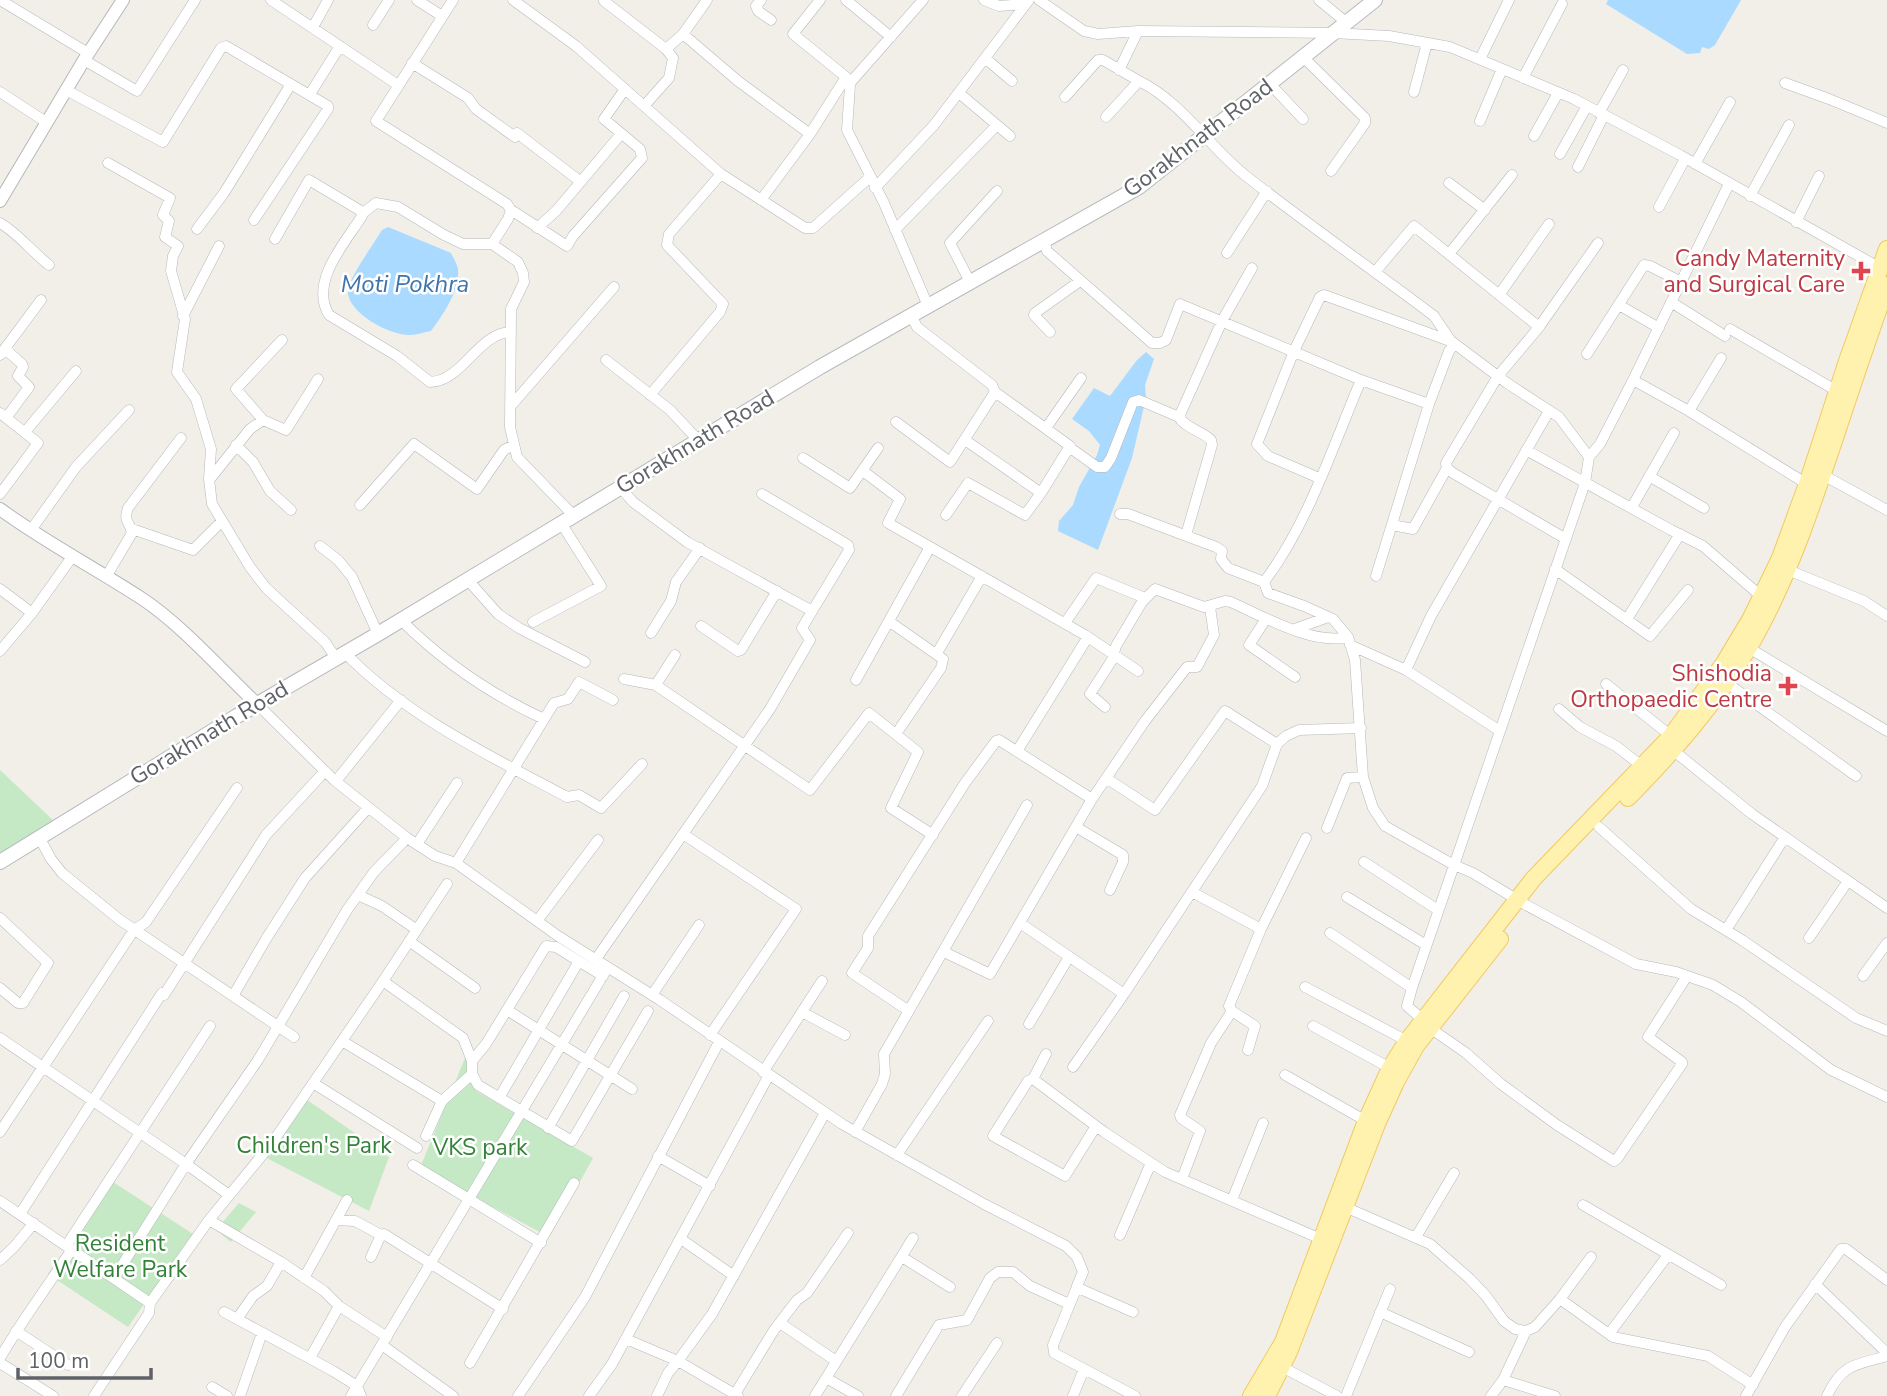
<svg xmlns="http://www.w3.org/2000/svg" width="1887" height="1396" font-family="'Nunito Sans',sans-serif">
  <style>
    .green { fill: #c5e8c5 }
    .water { fill: #aadaff }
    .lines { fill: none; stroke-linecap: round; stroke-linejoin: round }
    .minor-casing { stroke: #b5b8bc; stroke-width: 11 }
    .tertiary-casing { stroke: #b5b8bc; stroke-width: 14 }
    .secondary-casing { stroke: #b6babf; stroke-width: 16 }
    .primary-casing { stroke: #f2c960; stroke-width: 18 }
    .minor { stroke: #fff; stroke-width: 10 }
    .tertiary { stroke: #fff; stroke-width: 12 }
    .secondary { stroke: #fff; stroke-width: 14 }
    .primary { stroke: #fff2af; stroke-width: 16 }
    .health-dot { fill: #e0444e; stroke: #fff; stroke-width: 2.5 }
    .labels { text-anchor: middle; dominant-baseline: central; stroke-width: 5; stroke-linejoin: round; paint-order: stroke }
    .street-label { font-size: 23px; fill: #5f6368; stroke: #fff }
    .health-label { font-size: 23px; fill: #be3a42; stroke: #fff; text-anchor: end }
    .park-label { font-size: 23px; fill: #348238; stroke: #fff }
    .water-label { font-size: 24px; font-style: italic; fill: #4174aa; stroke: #fff }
  </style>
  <rect width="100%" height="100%" fill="#f1efe8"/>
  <path class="green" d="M0,770L57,824L4,857L0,852Z
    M467,1053L469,1079L476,1091L593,1158L549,1237L420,1168Z
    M303,1097L389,1157L369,1211L261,1155Z
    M113,1182L193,1234L128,1327L48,1274Z
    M239,1203L256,1212L231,1242L216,1230Z"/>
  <path class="water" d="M1608,0H1741L1715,45L1709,49L1702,47L1700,53L1687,54L1606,4Z
    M388,227L451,253C453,257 457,264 458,269C460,290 443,315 431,331C424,332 417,335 410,335C391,336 347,313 348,291C348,279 375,242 382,230Z
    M1146,352L1154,359L1145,385L1146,398L1132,458L1098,550L1058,531L1059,521L1073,505L1079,487L1097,455L1100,445L1089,431L1072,419L1094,388L1110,396L1137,360Z"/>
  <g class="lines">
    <defs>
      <path id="minor" d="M0,0L88,53
        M271,0L398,85
        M417,0L442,16
        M453,0L376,121L507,204L511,210L508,219L492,244L518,262L523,273L524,282L511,309L510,427L517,457L573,515
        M513,0L576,46L721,174L805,228H813L870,177
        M707,0L683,34L738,81L810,134L846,77L793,34L820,0
        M761,0L756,6L758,11L771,20
        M846,0L891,37
        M984,0L999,6L1025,4
        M1039,0L1084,31L1098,34L1138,31L1333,33L1389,36L1450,47L1574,99L1680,155L1880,268
        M1319,0L1347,23
        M604,1L666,49L673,58L669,78L644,106
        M373,25L389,0
        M313,27L328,0
        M666,49L683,34
        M1303,57L1365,118V123L1331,171
        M985,58L1012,81
        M1480,59L1509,0
        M84,60L137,91L195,0
        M412,63L468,98L476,109L515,137
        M1119,70L1138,31
        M846,77L850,85L847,130L884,203L928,306
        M1523,78L1562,4
        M850,83L923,0
        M1785,83L1829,99L1887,123
        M1270,84L1303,119
        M66,90L163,142L221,48L226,46L328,106V109L254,220
        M0,92L46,122
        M1414,92L1427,43
        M959,93L1010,136
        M310,94L340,46
        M1065,97L1098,60H1103L1139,81
        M1599,113L1623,70
        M1106,117L1139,81C1182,102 1209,147 1246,176C1307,224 1372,269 1434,316L1451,341L1507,383L1559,417L1589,457L1585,483L1412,988L1407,1006L1422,1019
        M1480,121L1502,69
        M517,133L581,182
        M1534,136L1558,93
        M1560,154L1587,106
        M108,163L170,198L163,215L169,221L165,237L178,246L173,256L171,271L185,319L177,372L196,399L211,449L209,479L212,504L250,567L266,588L325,642L336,658
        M1695,164L1730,102
        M1578,167L1604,115
        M1449,183L1485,210
        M875,188L934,125L1029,0
        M1750,196L1789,125
        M761,200L810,134
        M1659,207L1685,159
        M511,210L567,246L573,236L642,158L640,149L604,119L625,89
        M363,213L376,203L398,207L444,235L463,244H492
        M1796,222L1819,176
        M0,223C19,234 32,252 49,265
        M537,228L556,211L621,134
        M197,229L224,193L291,84
        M895,230L997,125
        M275,239L309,180L361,211L362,216C345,243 309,282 329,315L397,356L430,382C463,381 478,333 511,332
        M1044,240L1047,251L1152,343H1160L1166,340L1180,304L1361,380C1333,446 1308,524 1264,582L1268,593L1304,606L1333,619L1348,637L1355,660L1363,777L1373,808L1385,826L1454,865L1473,873L1526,905L1636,964L1676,972L1713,985L1741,1002L1831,1070L1887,1097
        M1227,253L1267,191
        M1449,254L1512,175
        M1375,272L1414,226L1539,327L1598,243
        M970,282L950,243L997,191
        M1499,295L1549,224
        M1671,302L1725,336
        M1619,305L1659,328
        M183,316L219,246
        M1540,326L1498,376L1446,463L1447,468L1453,473L1566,539
        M1730,329L1837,391
        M1050,332L1034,315L1035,313L1080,281
        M5,349L22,364L23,367L18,376L29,387L6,418
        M1587,354L1644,265L1650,266L1681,282
        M0,355L41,300
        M606,360L670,410L698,440
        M1361,380L1429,404
        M1633,380L1689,411L1807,484
        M995,392L1070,446L1041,493
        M650,395L720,312L723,304L667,245L669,234L721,174
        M510,407L614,287
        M1689,411L1721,358
        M0,413L38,443L0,494
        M263,420L236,389L282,340
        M896,422L950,462L995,392L992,385L917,327L911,315
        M1046,428L1081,378
        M25,432L76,371
        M236,445L253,462L270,491L291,510
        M1069,447L1097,467H1105L1111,458L1133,402L1139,400L1179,417
        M1526,450L1671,530L1703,546L1762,597
        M1589,457L1600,444L1633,380L1729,184
        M803,458L850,488L878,448
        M863,471L900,499L888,523L1085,635L1086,640L1017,751
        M1823,475L1887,510
        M1649,476L1704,508
        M1319,478L1268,456L1257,444L1294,351L1320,297L1324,295L1450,341
        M210,479L250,429L263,420L286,430L318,379
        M620,487L633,502L687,542L812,611
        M360,505L414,444L477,489L504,450L514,445
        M1632,507L1674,433
        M1120,514H1128L1216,547L1222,551L1221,559L1228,568L1264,582
        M946,515L968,483L1025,515L1041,493L965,440
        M1392,525L1413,529L1447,468
        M132,529L193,550L222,521
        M31,530L76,467L129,410
        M1186,535L1212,445L1211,440C1202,431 1185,428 1179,417L1222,321L1252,268
        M320,546L338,560L352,577L378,634
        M1555,569L1650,636L1688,590
        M1788,570L1864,601L1887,616
        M1376,576L1429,404L1449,351L1455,344
        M106,577L132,533C130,521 123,523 128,508L181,438
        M467,579L498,614L519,628L585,662
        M0,589L32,613
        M400,619C441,660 492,695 544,719
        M1266,619L1249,645L1295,677
        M1627,619L1680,534
        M533,622L601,586L561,523
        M890,622L943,659L941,668L896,734
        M1065,623L1096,578L1145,598
        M701,626L738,651L741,650L777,591
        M1295,629L1328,617
        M651,633L671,601L676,582L700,548
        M1085,635L1138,671
        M1350,645L1406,670L1500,731
        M1749,648L1887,731
        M0,651L32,613L72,557
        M344,652C406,716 490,756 567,797L579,795L601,808L642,764
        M937,653L982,576
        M675,655L657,683V686L810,790L869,713L918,752L891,808L933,835
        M1406,670L1431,616L1549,411
        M624,679L656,685
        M856,680L930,547
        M1727,683L1856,776
        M1606,684L1671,736
        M257,704L334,780L407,838L435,856L456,863L558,936L660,1000L842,1124L984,1204L1066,1246L1077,1257L1083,1272L1077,1286L1078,1288L1133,1312
        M1105,707L1090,694L1112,660L1116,646L1142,602L1155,589L1204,607L1225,601L1231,602C1264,617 1312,645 1348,637
        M1559,709L1580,727L1616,746L1643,767
        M1674,751L1752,814L1887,908
        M1106,778L1155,810L1225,711L1277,744
        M336,781L401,700
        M1092,799L1145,721L1187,667H1197L1214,635L1210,607
        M1076,827L1123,855V862L1110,890
        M1599,827L1691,909L1742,940L1856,1018L1887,1031
        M1327,828L1347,778L1363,777
        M683,834L796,909L710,1035
        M39,837L51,859L62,873L120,920L294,1037
        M417,844L457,783
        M1364,862L1438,910
        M456,863L554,703L568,699L579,682L613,700
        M447,884L383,981L463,1038L472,1061V1074L478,1085L572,1141L648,1011
        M1192,892L1261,929
        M358,895L382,906L417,930
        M1347,897L1426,945
        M0,918L48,963L23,1003H18L0,988
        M537,921L598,840
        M1020,923L1124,994L1073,1067
        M1726,930L1785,837
        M1330,933L1412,988
        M1809,938L1848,881
        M409,941L475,988
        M596,959L770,709L810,640L802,628L849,550L848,545L762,494
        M1863,976L1887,943
        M1305,987L1407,1041
        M1124,994L1262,786L1277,744L1286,736L1299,730L1361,728
        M164,995L266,835L325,771
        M652,995L699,925
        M233,996L266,939L305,878L368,808
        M507,1010L632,1089
        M909,1011L852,973L868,948V936L965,783L996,741L999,740L1092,799L990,974L944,952
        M802,1012L845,1035
        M1029,1024L1069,957
        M1313,1026L1390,1068
        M1430,1028L1466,1053L1501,1084L1557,1125L1614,1161L1617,1159L1682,1064V1062L1648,1037L1687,976
        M0,1038L186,1164L258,1060L347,910L374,872L407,838
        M342,1041L442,1101L472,1074
        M1248,1050L1255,1026L1232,1011L1229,1006L1261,929L1306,838
        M1046,1054L1033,1079L1104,1132L1165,1172L1321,1239
        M472,1061L486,1044L546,946L556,947L603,976
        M763,1072L822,981
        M1285,1075L1366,1121
        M1033,1079L1028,1081L993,1136L1065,1176L1096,1126
        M313,1083L417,1148
        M499,1098L579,961
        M548,1128L624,996
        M0,1132L134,930L146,922L237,788
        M855,1132L882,1084L885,1074L884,1054L1027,805
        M426,1136L442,1101
        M897,1155L988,1021
        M658,1156L710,1186
        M413,1165L541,1243
        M1182,1179L1200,1131L1181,1118L1180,1115L1211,1043L1232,1011
        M1232,1200L1263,1123
        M0,1201L150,1303
        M1583,1205L1721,1285
        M1345,1207L1430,1244L1470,1279L1486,1296L1504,1321L1515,1329L1526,1331L1535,1327L1560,1299L1613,1337L1708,1356L1753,1385
        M20,1214L162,993
        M209,1220L281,1262
        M336,1220L355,1221L381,1235
        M1120,1235L1151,1163
        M1416,1237L1454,1173
        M681,1239L734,1276
        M66,1246L210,1026
        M371,1257L381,1235L384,1234L503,1309
        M902,1257L950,1287
        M0,1260L14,1247L34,1223
        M114,1278L186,1164L229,1195
        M304,1278L347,1200
        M1815,1284L1887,1353
        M1077,1287L1053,1345L1054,1353L1135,1396
        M1560,1299L1591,1257
        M339,1306L387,1337
        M224,1312L333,1371L357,1386L361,1396
        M1380,1312L1469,1352
        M237,1319L253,1296L267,1286L281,1262L324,1291L339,1306L310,1358
        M780,1323L836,1361
        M16,1331L68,1365
        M1609,1334L1668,1255
        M626,1339L678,1361L712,1314L825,1113
        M382,1345L453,1396
        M0,1358C22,1320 48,1286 72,1249
        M0,1363L53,1396
        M470,1363L574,1183
        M1282,1367L1337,1396
        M826,1378L858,1396
        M1503,1380L1555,1396
        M212,1387L227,1396
        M735,1394L774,1330L797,1300L807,1293L848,1233
        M94,1396L149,1313L150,1303L209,1220L272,1143L383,981
        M240,1396L262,1333
        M351,1396L608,967
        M518,1396L585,1297L719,1042
        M589,1396L612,1364L769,1075
        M657,1396L668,1373L678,1361L738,1396
        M815,1396L913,1238
        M896,1396L939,1325L967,1320L990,1278L998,1272H1013L1030,1286L1069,1304
        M962,1396L997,1343
        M1073,1396L1084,1369
        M1346,1396L1390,1289
        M1491,1396L1503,1380L1526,1331
        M1746,1396L1785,1327L1841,1249H1846L1887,1280
        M1827,1396C1842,1364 1855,1365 1887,1356"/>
      <path id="tertiary" d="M0,201L84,60L123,0
        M0,509C45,542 95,568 141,598C181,624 222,671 257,704"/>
      <path id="secondary" d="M0,862L237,716L378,634L820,367L1139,187L1375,0"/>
      <path id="primary" d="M1628,798C1673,752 1715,705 1748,649C1788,581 1812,506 1837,432C1853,383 1870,334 1887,285
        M1251,1396L1283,1342L1366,1121L1390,1068L1407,1041L1534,878L1671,736L1724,663L1751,618L1780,558L1807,484L1847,361L1887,249
        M1267,1396L1289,1352L1377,1124L1396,1082L1416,1046L1500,939"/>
    </defs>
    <use href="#minor" class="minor-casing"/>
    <use href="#tertiary" class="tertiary-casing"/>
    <use href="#secondary" class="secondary-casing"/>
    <use href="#primary" class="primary-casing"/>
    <use href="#minor" class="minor"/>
    <use href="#tertiary" class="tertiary"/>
    <use href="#secondary" class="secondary"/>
    <use href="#primary" class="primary"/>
  </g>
  <g class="health-dot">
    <path d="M1857.5 260.5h7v7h7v7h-7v7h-7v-7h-7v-7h7z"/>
    <path d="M1784.5 675.5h7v7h7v7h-7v7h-7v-7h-7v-7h7z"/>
  </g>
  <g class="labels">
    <g class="street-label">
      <text transform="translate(1198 138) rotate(-37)">Gorakhnath Road</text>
      <text transform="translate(695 442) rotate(-31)">Gorakhnath Road</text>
      <text transform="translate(209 733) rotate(-31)">Gorakhnath Road</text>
    </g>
    <g class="health-label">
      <text x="1845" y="258">Candy Maternity<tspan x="1845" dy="26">and Surgical Care</tspan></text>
      <text x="1772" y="673">Shishodia<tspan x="1772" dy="26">Orthopaedic Centre</tspan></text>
    </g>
    <g class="park-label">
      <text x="314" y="1145">Children's Park</text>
      <text x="480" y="1147">VKS park</text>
      <text x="120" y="1243">Resident<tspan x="120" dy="26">Welfare Park</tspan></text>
    </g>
    <g class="water-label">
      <text x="405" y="284">Moti Pokhra</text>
    </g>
  </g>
  <path d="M18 1368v10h133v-10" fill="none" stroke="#5f6368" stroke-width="3.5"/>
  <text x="28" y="1368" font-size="21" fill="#5f6368" stroke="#ffffff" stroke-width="5" paint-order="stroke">100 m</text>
</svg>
